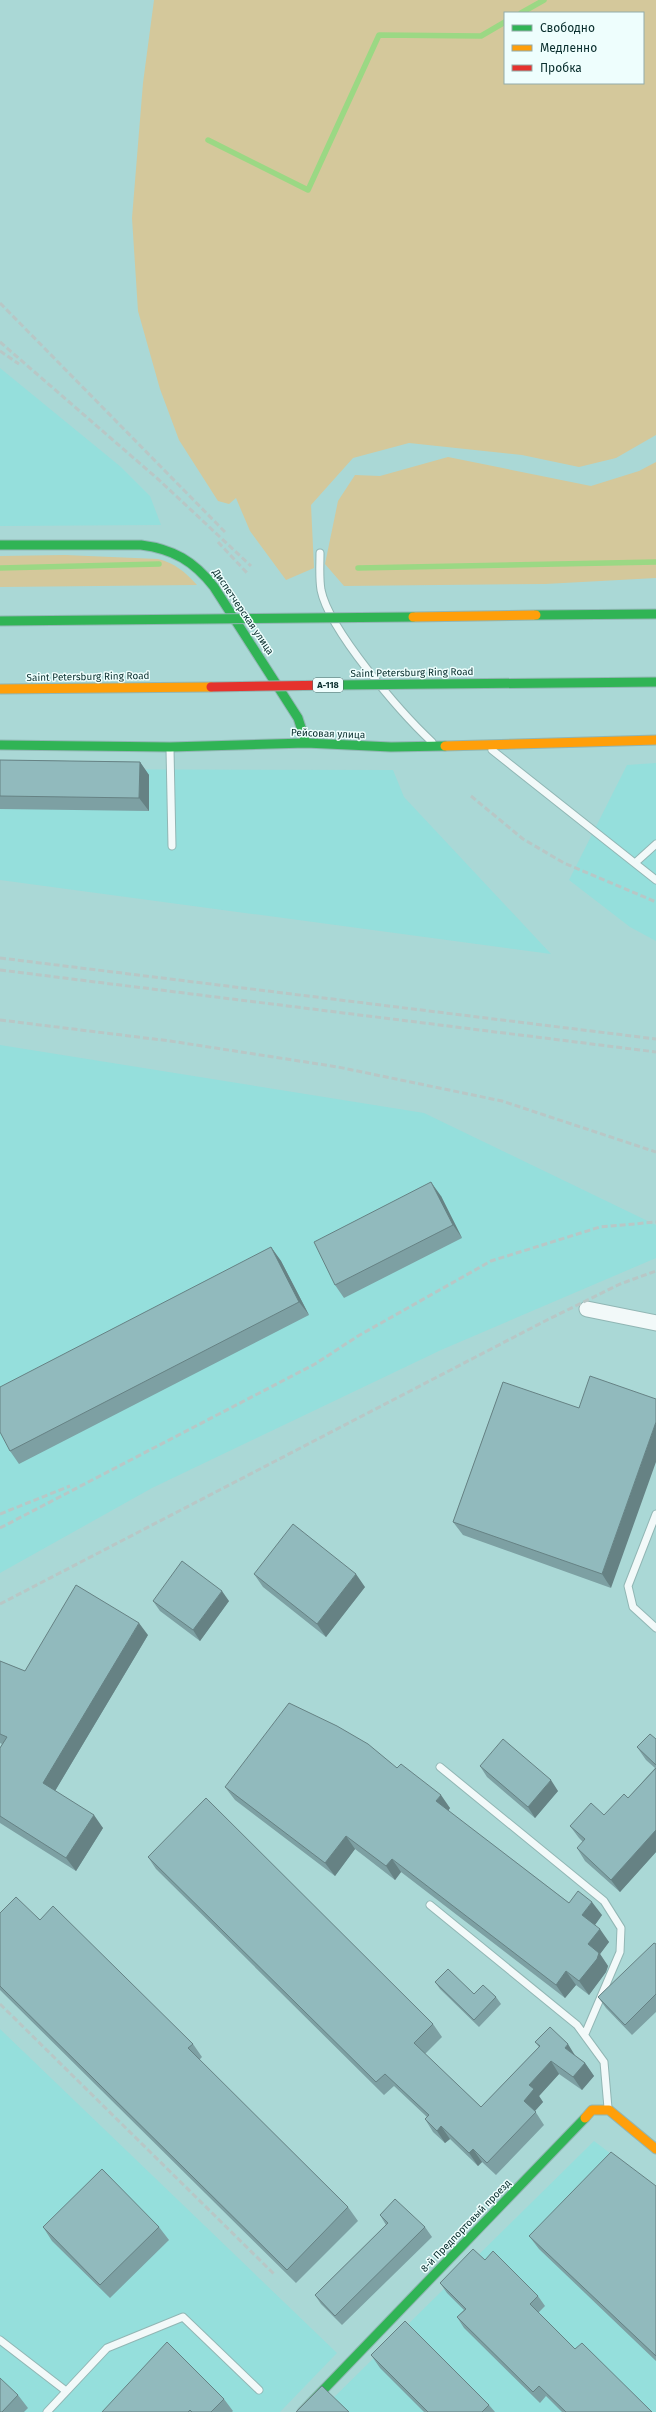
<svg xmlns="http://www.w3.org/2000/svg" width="656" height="2412" font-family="'Fira Sans',sans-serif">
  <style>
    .built { fill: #95dfdc }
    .green { fill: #d4c89b; fill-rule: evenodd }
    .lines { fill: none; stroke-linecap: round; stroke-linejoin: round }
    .stream { stroke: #9bd884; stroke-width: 5.5 }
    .lane-casing { stroke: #91b6b4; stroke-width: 9 }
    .street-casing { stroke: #91b6b4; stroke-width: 17 }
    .fast-casing { stroke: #91b6b4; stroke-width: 11 }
    .slow-casing { stroke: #91b6b4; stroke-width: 11 }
    .lane { stroke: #f2f9f9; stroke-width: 7 }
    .street { stroke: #f2f9f9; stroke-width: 15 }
    .fast { stroke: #30b455; stroke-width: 9 }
    .slow { stroke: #ff9f0a; stroke-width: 9 }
    .rail { stroke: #b8c7c6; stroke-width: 3; stroke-dasharray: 6 3; stroke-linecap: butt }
    .fast-bridge-casing { stroke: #91b6b4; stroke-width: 11; stroke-linecap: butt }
    .slow-bridge-casing { stroke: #91b6b4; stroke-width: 11; stroke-linecap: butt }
    .jam-bridge-casing { stroke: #91b6b4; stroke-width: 11; stroke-linecap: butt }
    .fast-bridge { stroke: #30b455; stroke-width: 9 }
    .slow-bridge { stroke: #ff9f0a; stroke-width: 9 }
    .jam-bridge { stroke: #e5322d; stroke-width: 9 }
    .wall { fill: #7da0a3 }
    .shaded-wall { fill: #668284 }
    .building { fill: #91babd; stroke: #668284 }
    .labels { text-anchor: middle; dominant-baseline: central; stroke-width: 3; stroke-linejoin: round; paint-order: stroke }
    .shield { fill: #eefefd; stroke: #4e6c6b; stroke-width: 1 }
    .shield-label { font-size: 9px; font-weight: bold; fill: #092e2d }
    .street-label { font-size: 10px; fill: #092e2d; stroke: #eefefd }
  </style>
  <rect width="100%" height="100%" fill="#aad8d6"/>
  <path class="built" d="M0,368L121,467L150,496L161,525L0,526Z
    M656,763V941L630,927L569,880L627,765Z
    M0,769L393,770L404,797L551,954L0,880Z
    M0,1045L424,1113L656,1225V1258L441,1350L152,1488L0,1573Z
    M0,2029L337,2353L280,2412H0Z
    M594,2141L656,2188V2412H319Z"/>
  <path class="green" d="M154,0H656V435L616,458L579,467L522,455L409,443L353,458L311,505L314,568L286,580L250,531L236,498L229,504L218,501L179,440L160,389L138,311L132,218L143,83ZM505,13H643V83H505Z
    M448,457L591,486L639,471L656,462V578L545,584L344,586L325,564L338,501L355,475L380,476Z
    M65,555L158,559C175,563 185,572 197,585L0,587V556Z"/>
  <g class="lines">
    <path class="stream" d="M521,13L544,0
      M208,140L308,190L379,35L481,36L505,22
      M0,568L159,564
      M358,568L656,562"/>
    <defs>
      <path id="lane" d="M320,553C320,565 319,578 321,590C329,630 401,713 432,742
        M170,749L172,846
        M492,750L656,880
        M635,863L656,844
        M656,1514L628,1586L633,1607L656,1628
        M440,1767L604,1901L621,1928L620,1952L585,2034
        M430,1905L577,2025L604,2062L608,2108
        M0,2340L66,2391
        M47,2412L107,2348L183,2317L259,2390"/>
      <path id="street" d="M587,1309L656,1323"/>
      <path id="fast" d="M0,545H141C173,549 194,561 214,587L298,718L306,743
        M0,745L170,747L306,743L391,747L445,746
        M302,2412L585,2118"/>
      <path id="slow" d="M445,746L656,740
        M585,2118L592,2110H609L656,2149"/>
    </defs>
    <use href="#lane" class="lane-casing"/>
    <use href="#street" class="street-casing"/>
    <use href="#fast" class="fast-casing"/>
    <use href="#slow" class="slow-casing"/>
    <use href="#lane" class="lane"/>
    <use href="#street" class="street"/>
    <use href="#fast" class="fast"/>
    <use href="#slow" class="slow"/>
    <path class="rail" d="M0,303L226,533
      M0,342L159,480L251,566
      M0,351L19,364
      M218,542L248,574
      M471,796L523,839L564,863L656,902
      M0,958L656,1039
      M0,970L656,1052
      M0,1020L170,1041L338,1067L502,1101L656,1152
      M0,1514L70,1486
      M0,1528L315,1364L358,1336L491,1261L600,1227L656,1222
      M0,1604L545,1321L620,1284L656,1271
      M0,2004L274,2274"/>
    <defs>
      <path id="fast-bridge" d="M536,615L656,614
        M0,621L413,617
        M337,685L656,682"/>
      <path id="slow-bridge" d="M413,617L536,615
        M0,689L211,687"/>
      <path id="jam-bridge" d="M211,687L337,685"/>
    </defs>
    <use href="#fast-bridge" class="fast-bridge-casing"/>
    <use href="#slow-bridge" class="slow-bridge-casing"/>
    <use href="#jam-bridge" class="jam-bridge-casing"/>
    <use href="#fast-bridge" class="fast-bridge"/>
    <use href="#slow-bridge" class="slow-bridge"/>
    <use href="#jam-bridge" class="jam-bridge"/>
  </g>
  <path class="wall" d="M0,760L140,762L149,775V811L0,809Z
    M441,1196L462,1238L344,1298L335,1285Z
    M271,1247L281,1261L309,1315L19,1464L10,1451Z
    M503,1382L611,1588L463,1535L453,1522Z
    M254,1574L365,1587L326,1637L263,1587Z
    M153,1601H229L200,1641L160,1611Z
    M148,1635L55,1791L103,1828L76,1871L0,1823V1748L2,1744L0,1743V1661L25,1671Z
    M656,1739V1852L620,1892L585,1861L577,1848L583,1842L579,1838L570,1826L604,1815L628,1798L655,1768L646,1760L637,1747Z
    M480,1766L558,1791L535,1818L487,1777Z
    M397,1768L450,1808L448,1811L569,1903L602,1915L595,1925L609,1942L600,1954L608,1966L606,1972L589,1995L576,1985L565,1998L401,1872L395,1880L355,1849L335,1876L235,1800L225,1787Z
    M148,1857L433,2024L442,2037L425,2054L481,2107L539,2047L535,2042L576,2057L585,2063L594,2076L582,2090L559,2074L539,2096L543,2102L535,2111L544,2125L496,2175L482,2162L478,2166L450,2139L445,2143L433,2132L425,2119L427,2117L394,2086L384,2095L156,1869Z
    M0,1913L40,1920L193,2044L202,2057L199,2060L348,2207L358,2221L296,2283L0,1990Z
    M656,1944V2012L632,2035L606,2008L598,1997Z
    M435,1982L474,1994L496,1997L501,2004L479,2027L440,1989Z
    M656,2186V2361L539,2249L529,2236Z
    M380,2215L425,2227L432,2237L342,2325L321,2304L315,2295L386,2225Z
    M43,2227H159L169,2240L110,2298L52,2241Z
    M485,2260L538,2296L545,2306L538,2313L575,2349L652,2412H562L546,2396L540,2403L464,2328L457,2317L464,2310L447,2293L440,2283Z
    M371,2355L489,2405L495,2412H424L380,2368Z
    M18,2395L28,2408L24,2412H0Z
    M224,2399L233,2411L232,2412H102Z"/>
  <path class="shaded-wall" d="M140,762L149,775V811L139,798Z
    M431,1182L441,1196L462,1238L453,1225Z
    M271,1247L281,1261L309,1315L299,1302Z
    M656,1422V1462L611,1588L602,1574Z
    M356,1574L365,1587L326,1637L317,1624Z
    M222,1591L229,1601L200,1641L193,1630Z
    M139,1623L148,1635L52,1796L43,1783Z
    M551,1780L558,1791L535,1818L528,1807Z
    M441,1795L450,1808L445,1815L436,1801Z
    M94,1815L103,1828L76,1871L66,1858Z
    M656,1830V1852L620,1892L611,1880Z
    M346,1836L355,1849L335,1876L325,1863Z
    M392,1859L401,1872L395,1880L386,1866Z
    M592,1902L602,1915L592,1929L582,1915Z
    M600,1929L609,1942L600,1954L608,1966L606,1972L589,1995L579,1981L588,1944Z
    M566,1971L576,1985L565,1998L556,1985Z
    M568,2044L576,2057L565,2048Z
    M551,2061L559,2074L539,2096L543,2102L533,2113L524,2101L529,2085Z
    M585,2063L594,2076L582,2090L573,2077Z
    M441,2126L450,2139L445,2143L437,2131Z
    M473,2149L482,2162L478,2166L469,2153Z"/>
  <path class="building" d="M0,760L140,762L139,798L0,796Z
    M431,1182L453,1225L335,1285L314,1242Z
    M271,1247L299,1302L10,1451L0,1432V1387Z
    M590,1376L656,1399V1422L602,1574L453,1522L503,1382L579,1408Z
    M293,1524L356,1574L317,1624L254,1574Z
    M182,1561L222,1591L193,1630L153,1601Z
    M76,1585L139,1623L43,1783L94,1815L66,1858L0,1816V1748L7,1737L0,1734V1661L25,1671Z
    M289,1703L337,1726L368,1744L397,1768L401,1764L441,1795L436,1801L569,1903L578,1891L592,1902L582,1915L600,1929L588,1944L599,1953L597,1959L579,1981L566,1971L556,1985L392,1859L386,1866L346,1836L325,1863L225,1787Z
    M650,1734L656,1739V1765L637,1747Z
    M503,1739L551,1780L528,1807L480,1766Z
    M656,1768V1830L611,1880L577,1848L585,1839L570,1826L591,1803L604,1815L624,1794L628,1798Z
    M206,1798L433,2024L414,2043L481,2107L540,2046L535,2042L550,2027L568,2044L565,2048L585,2063L573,2077L551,2061L529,2085L534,2089L524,2101L536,2112L487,2163L473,2149L469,2153L441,2126L437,2131L425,2119L429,2115L385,2074L376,2082L148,1857Z
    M16,1897L40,1920L53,1906L193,2044L188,2048L348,2207L287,2270L0,1986V1913Z
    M654,1943L656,1944V1994L625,2025L598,1997Z
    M448,1969L474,1994L483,1985L496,1997L474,2020L435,1982Z
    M611,2152L656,2186V2356L529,2236Z
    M102,2169L159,2227L100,2285L43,2227Z
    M395,2199L425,2227L335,2316L315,2295L388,2223L380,2215Z
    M473,2249L485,2260L493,2251L538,2296L530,2304L575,2349L582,2343L652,2412H566L539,2386L533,2392L457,2317L466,2309L440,2283Z
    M405,2321L489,2405L482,2412H428L371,2355Z
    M167,2342L224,2399L211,2412H192L190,2410L188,2412H102Z
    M0,2378L18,2395L2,2412H0Z
    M322,2386L349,2412H296Z"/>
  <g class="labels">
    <rect class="shield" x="313" y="678" width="30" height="14" rx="3"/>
    <g class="shield-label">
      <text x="328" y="685">А-118</text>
    </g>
    <g class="street-label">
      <text transform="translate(243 612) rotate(56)">Диспетчерская улица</text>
      <text transform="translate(412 673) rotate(-1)">Saint Petersburg Ring Road</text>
      <text transform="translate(88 677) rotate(-1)">Saint Petersburg Ring Road</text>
      <text transform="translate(328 734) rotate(2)">Рейсовая улица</text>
      <text transform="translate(466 2226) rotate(-46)">8-й Предпортовый проезд</text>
    </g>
  </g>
  <rect x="504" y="12" width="140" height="72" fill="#eefefd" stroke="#92abaa"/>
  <rect x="512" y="25" width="20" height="6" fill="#30b455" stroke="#92abaa"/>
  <text x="540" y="32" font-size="12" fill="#092e2d">Свободно</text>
  <rect x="512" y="45" width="20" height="6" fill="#ff9f0a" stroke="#92abaa"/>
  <text x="540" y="52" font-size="12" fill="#092e2d">Медленно</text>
  <rect x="512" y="65" width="20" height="6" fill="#e5322d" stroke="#92abaa"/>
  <text x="540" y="72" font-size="12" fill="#092e2d">Пробка</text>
</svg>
